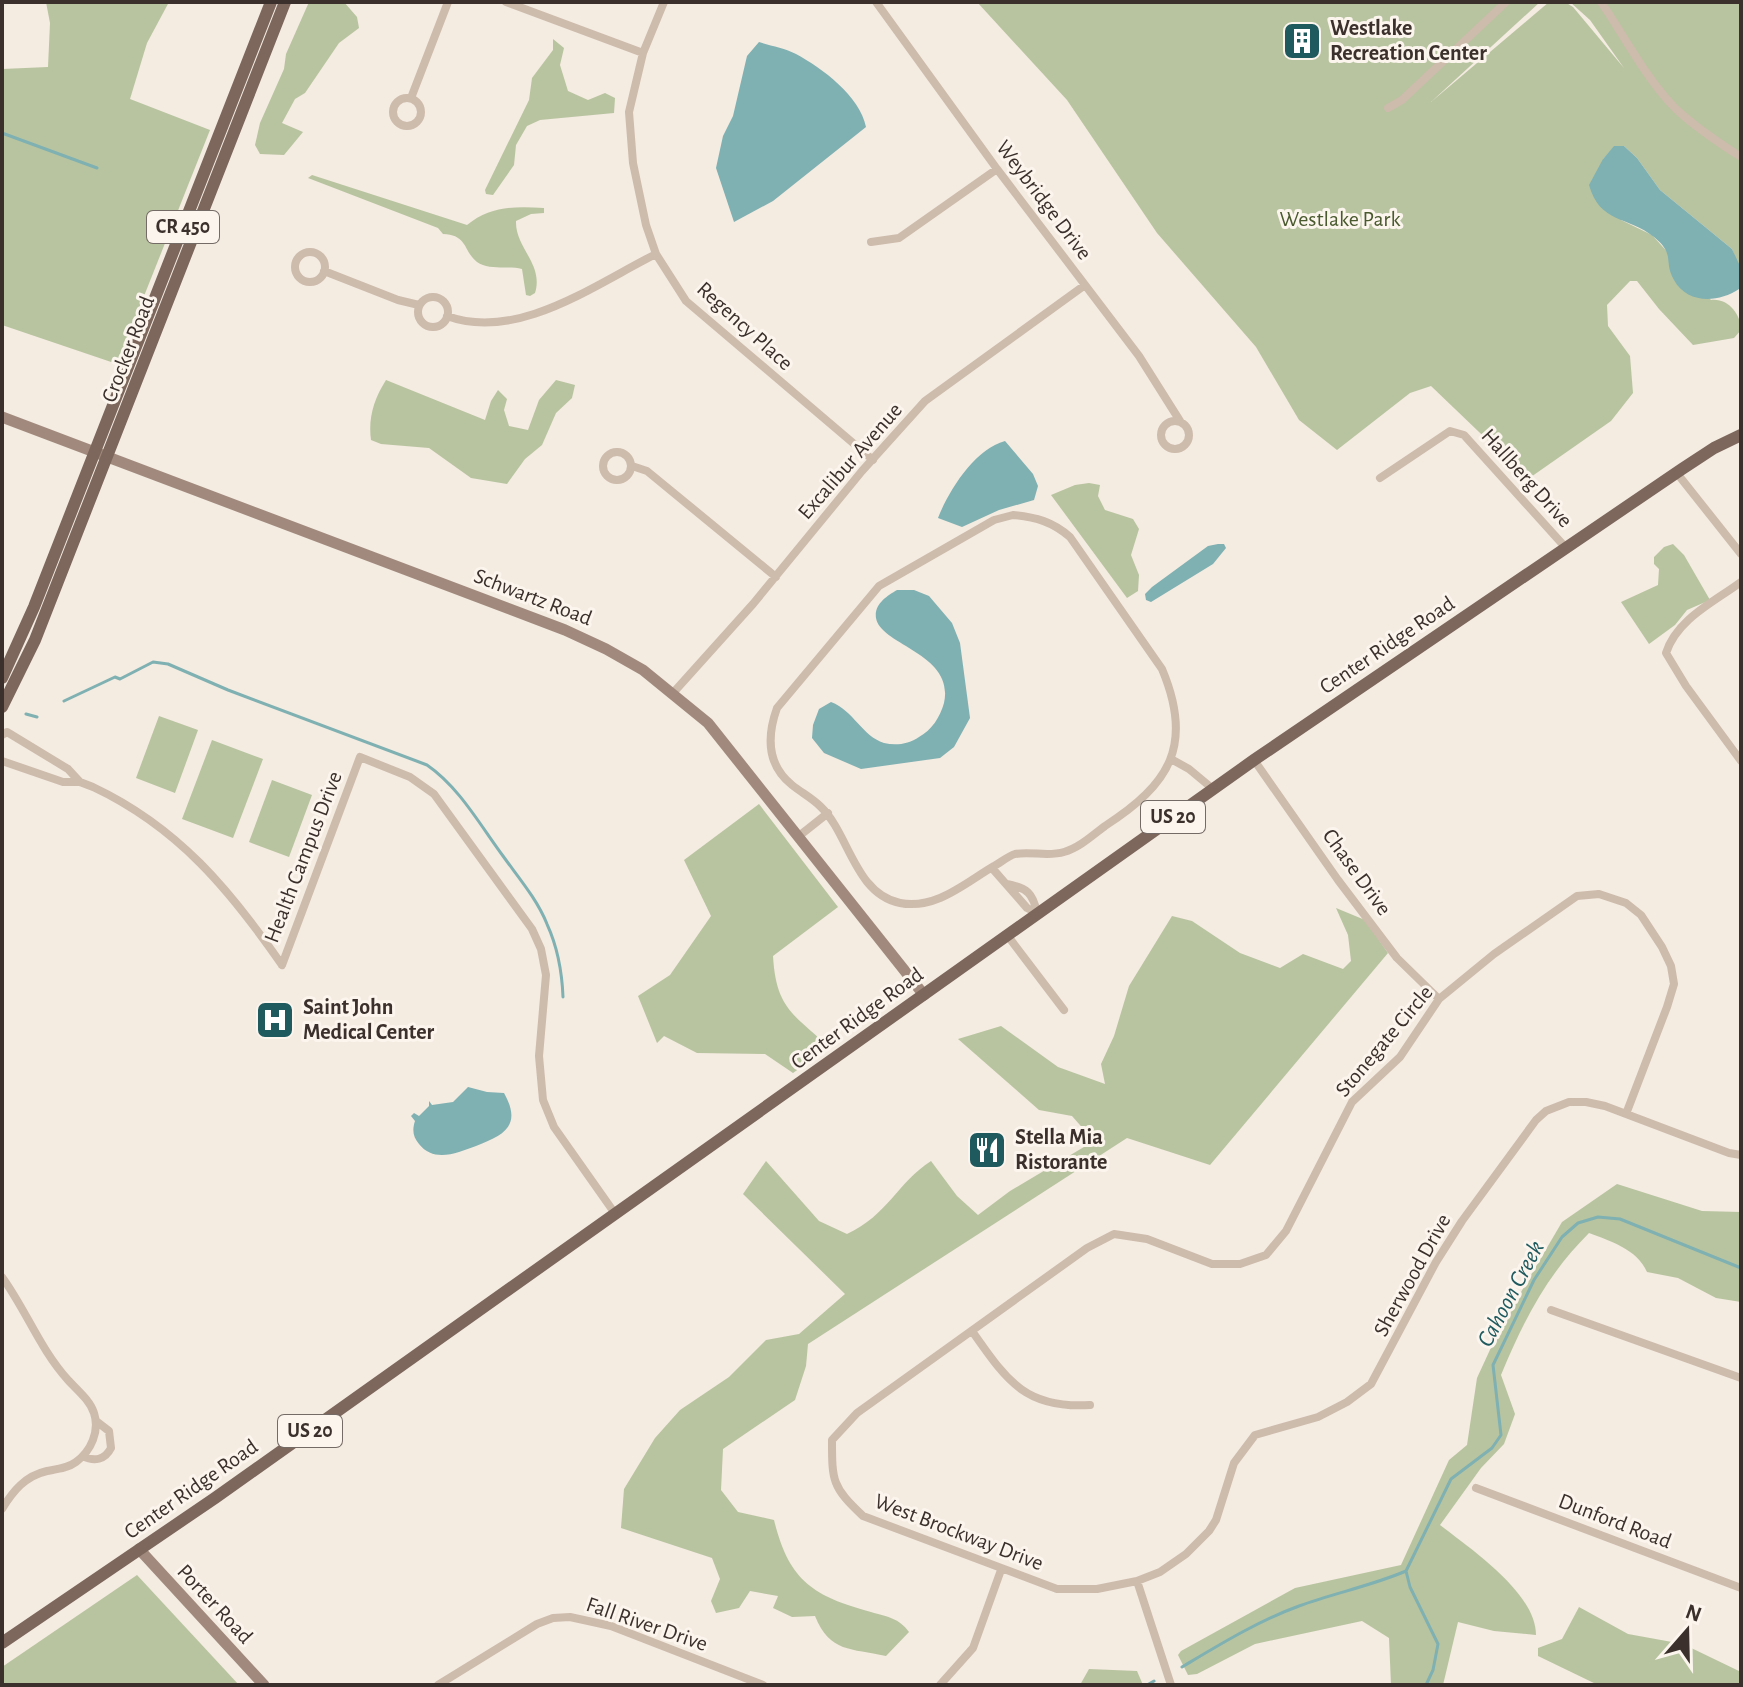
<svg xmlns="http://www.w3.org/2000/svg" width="1743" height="1687" font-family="'Alegreya Sans',sans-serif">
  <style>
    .green { fill: #b8c4a0 }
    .water { fill: #7fb0b2 }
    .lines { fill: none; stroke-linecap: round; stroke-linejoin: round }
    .stream { stroke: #7fb0b2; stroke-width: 3 }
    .street { stroke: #cdbbac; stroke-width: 8 }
    .secondary { stroke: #a18a7d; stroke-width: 11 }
    .primary { stroke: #7d675c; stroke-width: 12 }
    .labels { text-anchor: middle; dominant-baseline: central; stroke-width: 6; stroke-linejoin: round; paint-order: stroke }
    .shield { fill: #fbf5ee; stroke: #756b66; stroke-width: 2 }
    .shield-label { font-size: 20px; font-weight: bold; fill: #3b302b }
    .poi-label { font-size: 22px; font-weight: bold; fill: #3b302b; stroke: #fbf5ee; text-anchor: start }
    .street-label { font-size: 22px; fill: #3b302b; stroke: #fbf5ee }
    .park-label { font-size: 22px; fill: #4a5a2e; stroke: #fbf5ee }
    .water-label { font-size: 24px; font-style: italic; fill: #1f5a5e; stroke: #fbf5ee }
  </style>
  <rect width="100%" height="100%" fill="#f4ebe1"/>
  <path class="green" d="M46,2H169L147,43L130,99L210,130L117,364L2,325V69L48,67L50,23Z
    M309,2H344L357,17L359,28L339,43L305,93L295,99L282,123L303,132L284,155L260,154L255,145L260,123L284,69L286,54Z
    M977,2H1540L1431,102L1549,2H1565L1573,7L1624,68L1590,20L1570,2H1741V273L1732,249L1660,190L1637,158L1624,146L1614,147L1603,159L1621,220L1652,235L1711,300C1728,298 1741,314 1741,330L1734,338L1693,345L1659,309L1637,281H1630L1607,305L1608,326L1630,356L1633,393L1611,421L1528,479L1431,386L1410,393L1337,450L1299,420L1256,347L1157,233L1067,100Z
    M553,39L564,48L560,65L568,91L588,100L605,93L615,98L614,113L540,120L527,126L516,145L514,165L493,195L486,194L485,190L529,100L532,78L553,50Z
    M312,175L467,225C490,206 515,206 544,208V213L531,214L516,221C515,248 544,264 535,293L530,296L526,295L522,269C509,265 489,271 477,262C463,251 468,235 443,234L438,228L308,178Z
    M556,380L575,385L572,398L556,413L542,445L525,459L507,484L471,478L429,448L381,444L371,440C368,418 374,399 386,380L485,420L491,401L498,390L507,399L504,410L509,426L528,430L539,400Z
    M1089,483L1100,485L1098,496L1105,510L1133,519L1139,529L1131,555L1139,575L1138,591L1127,598L1051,495L1075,485Z
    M1673,544L1684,555L1710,600L1687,610L1675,625L1649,644L1621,602L1658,585L1659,569L1654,564V557L1664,547Z
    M159,716L198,730L175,793L136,778Z
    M212,740L263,759L233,838L182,819Z
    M272,780L312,795L289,857L249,842Z
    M759,804L838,907L773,956C776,1008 793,1014 829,1047L793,1073L765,1054L697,1053L664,1036L657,1043L638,996L670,975L711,916L684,860Z
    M1336,908L1365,920L1388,953L1210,1165L1127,1138L808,1344L806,1366L795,1400L723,1449L721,1490L738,1512L774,1520C789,1581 813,1596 871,1612C888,1617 899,1618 909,1632L886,1656C851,1648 830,1653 815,1616L792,1617L773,1608L778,1596L750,1591L739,1608L716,1613L711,1601L720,1579L712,1558L621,1528L624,1489L655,1438L680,1410L729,1377L766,1340L799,1334L845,1294L743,1194L766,1161L819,1221L847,1234C888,1215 897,1183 931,1161L957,1196L978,1215L1010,1191L1094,1141L1072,1116L1039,1110L958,1039L1001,1026L1058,1067L1105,1084L1101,1064L1114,1036L1129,986L1172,916L1192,921L1240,953L1280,968L1303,954L1343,969L1351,961L1348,935Z
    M1617,1184L1702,1211L1741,1212V1302L1716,1298L1678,1278L1647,1272C1637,1249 1610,1241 1589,1233C1546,1276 1524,1320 1501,1375L1515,1414L1504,1444L1481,1468L1440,1525C1471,1549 1536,1593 1536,1635L1494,1631L1458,1622L1443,1685H1391L1389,1638L1362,1621L1255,1644L1197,1674L1188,1675L1178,1655L1181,1651L1295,1588L1401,1565L1449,1460L1467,1445L1477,1378L1500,1328L1562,1222Z
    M137,1575L239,1685H2V1667Z
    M1579,1607L1628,1634L1683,1644L1741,1672V1685H1598L1538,1656V1648L1562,1639Z
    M1089,1669L1137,1671L1143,1685H1080Z"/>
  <path class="water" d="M759,42C771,46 785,48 796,54C822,68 860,96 866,127L773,201L734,222L716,168L723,136L733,116L747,56Z
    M1614,146H1624L1637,158L1660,190L1732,249L1740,266L1739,289C1718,303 1687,304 1674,280C1663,261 1676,255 1654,237C1628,216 1600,224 1589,185L1603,159Z
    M1005,441L1033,474L1038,486L1034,500L999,510L962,527L938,518C949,490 975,449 1005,441Z
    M1218,544H1224L1226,548L1213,564L1151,602L1146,600L1145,594L1152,587L1208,546Z
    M897,590H914L929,596L952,623L960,643L970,718L954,747L940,758L861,769L824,753L812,738L813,725L819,709L831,702C854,711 862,736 884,743C896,746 909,744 919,737C932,730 940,717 944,703C955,653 881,646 876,618C874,604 887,596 897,590Z
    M468,1087L487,1092L504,1093C522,1125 505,1135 476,1146C457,1153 434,1163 419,1144C413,1137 412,1130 415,1121L411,1116L414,1113L419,1116L429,1106V1101L432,1105L453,1102Z"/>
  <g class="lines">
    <path class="stream" d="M2,133L97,168
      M64,701L115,677L120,679L153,662L168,664L228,690L427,765C459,787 480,825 503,856C518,877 537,899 547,924C558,948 562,971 563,997
      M26,714L37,717
      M1406,1571L1410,1587L1438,1644L1433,1670L1426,1685
      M1182,1667C1219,1645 1258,1621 1299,1606C1334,1593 1371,1586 1406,1571L1451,1479L1492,1448L1501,1435L1493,1365L1534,1280L1562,1237L1578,1223L1598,1217L1620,1219L1741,1268
      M1147,1685L1154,1681"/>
    <path class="street" d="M506,2L643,53
      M664,2L643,53L629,112L633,163L646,225L656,254L686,301L873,460
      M876,2L997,169L1139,356L1180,421
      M1601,2C1625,37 1646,79 1676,109C1695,127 1719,143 1741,157
      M393 112a14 14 0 1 1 28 0a14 14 0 1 1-28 0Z
      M411,98L448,2
      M1388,108L1402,100L1506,2
      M871,242L899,238L997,169
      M295 267a15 15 0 1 1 30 0a15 15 0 1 1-30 0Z
      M324,271L398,300L419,305
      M418 312a15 15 0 1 1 30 0a15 15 0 1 1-30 0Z
      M447,316C517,342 594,285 656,254
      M1161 435a14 14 0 1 1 28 0a14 14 0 1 1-28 0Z
      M603 466a14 14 0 1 1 28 0a14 14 0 1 1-28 0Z
      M632,466L647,471L776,577
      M1676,472L1741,554
      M1380,478L1450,431L1464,435L1566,548
      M1013,515C1036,517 1053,522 1070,537L1162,669C1194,745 1170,784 1105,826C1093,835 1079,848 1064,852C1048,857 1031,851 1015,854C1008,856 1000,863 994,866C965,883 936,910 900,903C855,894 849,834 821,807C812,798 802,793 792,785C767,765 767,736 777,708L879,586L994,520Z
      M1741,582C1714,602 1677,619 1666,653L1686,686L1741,761
      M673,693L753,604L862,471L925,401L1085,285
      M2,735L7,732L68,769L80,782
      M1171,759L1189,769L1213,789
      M1254,760L1338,880L1397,958L1439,999
      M2,761L63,782H80L93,787C178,827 230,890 282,965
      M799,836L828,813
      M992,868L1027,908L1037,913
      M1007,884C1027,888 1033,893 1037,913
      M1007,935L1064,1010
      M282,965L360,757L410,777L434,794L532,929L541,949L546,975L539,1056L543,1100L554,1127L616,1215
      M1626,1114L1667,1007L1674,984L1671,966L1662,947L1641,915L1626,903L1599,894L1577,896L1494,954L1439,999L1400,1057L1352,1102L1286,1231L1266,1255L1240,1264H1212L1147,1239L1114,1234L1087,1248L857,1413L832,1440C832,1481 832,1487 863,1516L1057,1589H1097L1137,1581L1160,1572L1186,1554L1209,1531L1216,1520L1234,1463L1255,1435L1318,1417L1347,1402L1371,1384L1436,1262L1462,1221L1536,1120L1546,1111L1569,1102H1586L1605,1106L1729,1153L1741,1155
      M2,1277C26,1310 40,1349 68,1380C77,1390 90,1400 94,1413C100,1431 91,1451 76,1462C68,1468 58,1469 47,1471C25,1476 13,1491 2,1509
      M1551,1310L1741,1378
      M972,1331C1006,1379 1024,1409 1090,1405
      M83,1456C94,1462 105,1460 111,1448L109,1431L96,1421
      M1476,1488L1741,1588
      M1137,1581L1171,1685
      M438,1685L537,1624L553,1618L570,1617L611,1626L763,1685
      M940,1685L973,1648L1001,1570"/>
    <path class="secondary" d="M2,417L565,630L606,649L643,670L708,723L924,995
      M139,1549L264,1685"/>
    <path class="primary" d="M2,678L34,607L271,2
      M2,707L35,640L285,2
      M2,1643L215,1498L1254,760L1682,469L1714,448L1741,435"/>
  </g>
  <defs>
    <symbol id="building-square" viewBox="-11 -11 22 22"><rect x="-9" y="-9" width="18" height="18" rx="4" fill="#1f5a5e" stroke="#fbf5ee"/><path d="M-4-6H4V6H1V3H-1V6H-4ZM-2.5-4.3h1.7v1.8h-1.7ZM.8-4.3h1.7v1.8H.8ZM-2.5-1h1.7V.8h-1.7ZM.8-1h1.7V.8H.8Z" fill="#fff"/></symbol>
    <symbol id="hospital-square" viewBox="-11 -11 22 22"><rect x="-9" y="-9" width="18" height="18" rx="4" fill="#1f5a5e" stroke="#fbf5ee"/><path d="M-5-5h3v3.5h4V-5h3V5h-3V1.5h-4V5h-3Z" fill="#fff"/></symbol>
    <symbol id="restaurant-square" viewBox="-11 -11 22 22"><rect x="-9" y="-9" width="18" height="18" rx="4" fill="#1f5a5e" stroke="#fbf5ee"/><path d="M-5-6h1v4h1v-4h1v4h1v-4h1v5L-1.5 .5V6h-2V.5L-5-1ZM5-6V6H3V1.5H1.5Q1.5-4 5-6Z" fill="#fff"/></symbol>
  </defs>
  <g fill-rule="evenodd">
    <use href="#building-square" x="1280" y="19" width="44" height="44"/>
    <use href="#hospital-square" x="253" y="998" width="44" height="44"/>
    <use href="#restaurant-square" x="965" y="1128" width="44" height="44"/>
  </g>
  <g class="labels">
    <g class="shield">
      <rect x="147" y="211" width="72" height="32" rx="6"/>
      <rect x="1141" y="801" width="64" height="32" rx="6"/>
      <rect x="278" y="1415" width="64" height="32" rx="6"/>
    </g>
    <g class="shield-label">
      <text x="183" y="227">CR 450</text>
      <text x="1173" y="817">US 20</text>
      <text x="310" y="1431">US 20</text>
    </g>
    <g class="poi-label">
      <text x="1330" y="28">Westlake<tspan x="1330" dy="25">Recreation Center</tspan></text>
      <text x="303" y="1007">Saint John<tspan x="303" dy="25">Medical Center</tspan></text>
      <text x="1015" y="1137">Stella Mia<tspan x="1015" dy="25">Ristorante</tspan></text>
    </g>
    <g class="street-label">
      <text transform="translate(1044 200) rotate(53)">Weybridge Drive</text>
      <text transform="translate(745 326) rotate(42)">Regency Place</text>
      <text transform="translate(128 349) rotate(-69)">Crocker Road</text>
      <text transform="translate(850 461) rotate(-49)">Excalibur Avenue</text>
      <text transform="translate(1527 478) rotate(48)">Hallberg Drive</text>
      <text transform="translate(533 597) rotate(21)">Schwartz Road</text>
      <text transform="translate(1387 645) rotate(-34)">Center Ridge Road</text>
      <text transform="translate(303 857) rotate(-69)">Health Campus Drive</text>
      <text transform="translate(1357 872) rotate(54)">Chase Drive</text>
      <text transform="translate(857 1018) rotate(-36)">Center Ridge Road</text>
      <text transform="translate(1384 1041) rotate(-50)">Stonegate Circle</text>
      <text transform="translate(1412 1275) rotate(-61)">Sherwood Drive</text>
      <text transform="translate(191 1489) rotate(-35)">Center Ridge Road</text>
      <text transform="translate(1615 1521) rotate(21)">Dunford Road</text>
      <text transform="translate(959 1532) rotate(21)">West Brockway Drive</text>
      <text transform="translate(215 1604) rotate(47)">Porter Road</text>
      <text transform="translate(647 1624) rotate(19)">Fall River Drive</text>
    </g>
    <g class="park-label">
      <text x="1340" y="219">Westlake Park</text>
    </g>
    <g class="water-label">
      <text transform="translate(1511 1294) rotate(-62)">Cahoon Creek</text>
    </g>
  </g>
  <rect width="1743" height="1687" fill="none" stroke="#3b302b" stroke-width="8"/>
  <g transform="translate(1687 1631) rotate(20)" stroke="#fbf5ee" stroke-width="6" paint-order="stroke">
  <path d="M0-6L14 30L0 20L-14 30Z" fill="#3b302b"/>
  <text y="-12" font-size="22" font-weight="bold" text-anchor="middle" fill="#3b302b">N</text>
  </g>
</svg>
